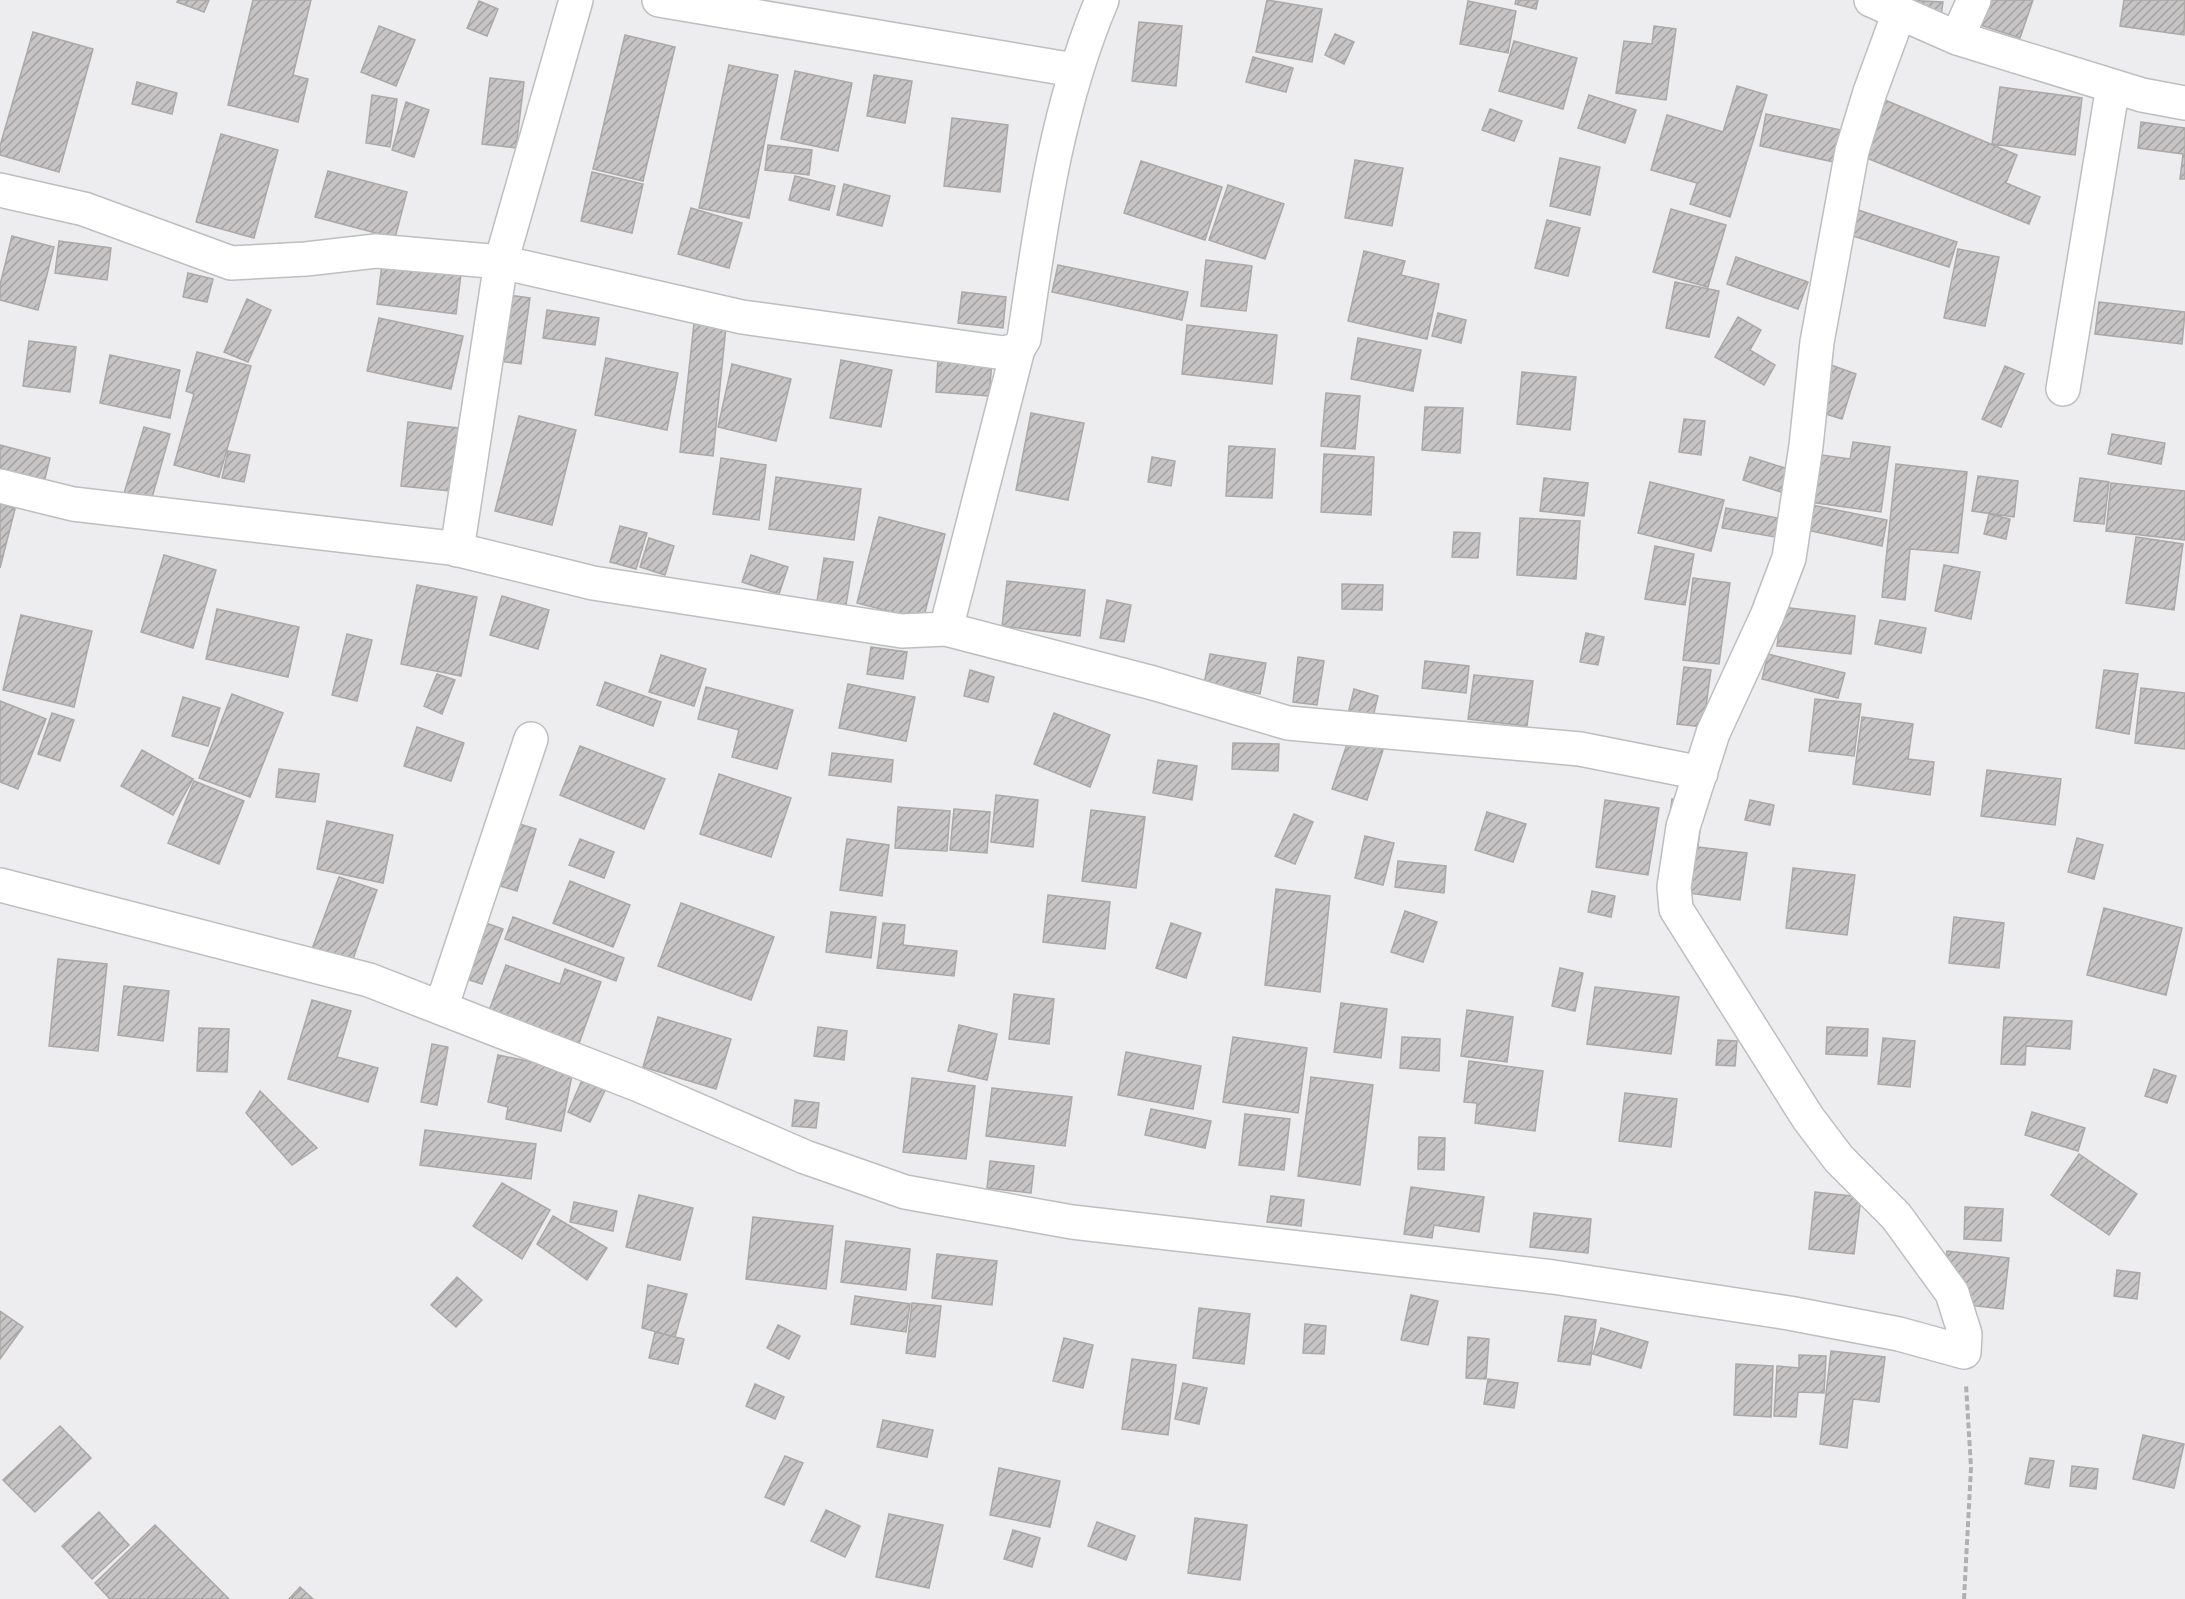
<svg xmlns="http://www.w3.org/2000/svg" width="2185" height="1599" font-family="Cabin,sans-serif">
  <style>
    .building { fill: url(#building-hatch); stroke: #aba9a8; stroke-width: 1.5 }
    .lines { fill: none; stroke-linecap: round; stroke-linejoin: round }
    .minor-casing { stroke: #bdbebf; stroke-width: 36 }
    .path { stroke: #b0b0b2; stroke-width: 4; stroke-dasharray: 6 3; stroke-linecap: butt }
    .minor { stroke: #fff; stroke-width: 33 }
  </style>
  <defs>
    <pattern id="building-hatch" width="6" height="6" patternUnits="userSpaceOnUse" patternTransform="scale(1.5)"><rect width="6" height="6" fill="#c6c4c4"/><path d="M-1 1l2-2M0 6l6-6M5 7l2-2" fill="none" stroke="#a2a0a0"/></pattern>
  </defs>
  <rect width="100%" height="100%" fill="#ededef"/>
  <path class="building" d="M178,0H209L204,12L177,2Z
    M253,0H311L293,75L308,79L298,122L228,105Z
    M1267,0L1322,9L1312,62L1256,52Z
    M1516,0H1538L1536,9L1515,4Z
    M1904,0L1943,2L1939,29Z
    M1975,0H2033L2020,38L1968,21Z
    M2124,0H2185L2184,35L2120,26Z
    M479,1L498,9L487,36L467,28Z
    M1468,1L1516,11L1508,53L1460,44Z
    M1139,22L1182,26L1176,86L1132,81Z
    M379,26L415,40L396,86L361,72Z
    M1654,26L1676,29L1666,100L1616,93L1624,41L1652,44Z
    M33,32L93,49L59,172L0,155V146Z
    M1335,34L1354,42L1344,64L1325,55Z
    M625,35L675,47L643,181L593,169Z
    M1514,41L1577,58L1563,109L1499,91Z
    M1253,57L1293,68L1286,92L1246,82Z
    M729,65L778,75L749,218L699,208Z
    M795,71L852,83L838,151L781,139Z
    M874,75L912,81L905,123L867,116Z
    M490,78L524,82L516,148L482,144Z
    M137,82L177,93L172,114L132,104Z
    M1737,86L1767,95L1730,217L1690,204L1697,183L1651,170L1667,115L1723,132Z
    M2000,87L2082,98L2075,155L1992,144Z
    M372,95L397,99L390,147L366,143Z
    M1589,95L1636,110L1625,143L1578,128Z
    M1880,98L2017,155L2006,183L2040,197L2029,224L1857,154Z
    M406,102L429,110L414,157L392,150Z
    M1490,109L1522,121L1514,141L1482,130Z
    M1766,114L1841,130L1834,162L1760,146Z
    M952,118L1008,125L1000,192L944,186Z
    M2141,122L2185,128V179H2180L2183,154L2138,148Z
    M221,134L278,150L254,238L196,222Z
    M768,145L812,150L809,175L765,170Z
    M1560,158L1600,167L1590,215L1550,206Z
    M1355,160L1403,168L1392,226L1345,218Z
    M1141,161L1222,187L1205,240L1124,213Z
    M328,171L407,192L395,238L315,217Z
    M592,172L643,184L632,233L581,221Z
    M795,176L835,186L829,210L789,200Z
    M844,184L890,196L882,226L837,215Z
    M1228,185L1284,204L1265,259L1209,240Z
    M691,208L742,223L729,268L678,254Z
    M1671,209L1726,225L1708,287L1653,272Z
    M1855,209L1957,242L1949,267L1847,234Z
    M1547,220L1580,228L1568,276L1535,268Z
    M12,236L54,247L38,310L0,300V285Z
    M59,241L111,248L107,280L55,273Z
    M1958,249L1999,257L1985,326L1944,318Z
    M1364,251L1405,261L1401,275L1439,284L1427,339L1348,321Z
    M383,256L462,266L456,314L377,304Z
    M1736,257L1808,282L1798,309L1727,284Z
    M1206,260L1252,266L1246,311L1201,306Z
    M1058,265L1188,292L1182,320L1052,292Z
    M188,273L213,279L207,302L183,297Z
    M1675,282L1719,291L1709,337L1666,328Z
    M962,292L1006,297L1003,328L958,323Z
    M508,295L530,298L521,364L499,361Z
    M247,299L271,310L248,362L224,352Z
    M2099,302L2185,312L2182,344L2095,334Z
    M547,310L599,318L595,345L543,338Z
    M1438,313L1466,320L1461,343L1432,336Z
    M1738,317L1761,330L1750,350L1775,365L1764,385L1715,357Z
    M379,318L463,336L451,389L367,371Z
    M694,323L726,327L713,456L680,452Z
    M1187,325L1277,335L1272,384L1182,374Z
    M1358,338L1421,350L1413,391L1351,379Z
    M29,341L76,347L70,392L23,386Z
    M197,352L251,366L219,477L174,465L194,394L186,391Z
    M110,355L180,370L170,418L100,403Z
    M606,358L678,373L667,430L595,415Z
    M938,358L992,362L989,396L936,392Z
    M841,360L892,370L881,427L830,418Z
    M732,364L791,379L776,441L718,427Z
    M1831,365L1856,374L1842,419L1816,411Z
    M2005,366L2024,374L2001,427L1982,419Z
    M1522,372L1576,377L1570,430L1517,424Z
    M1326,393L1360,396L1355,449L1321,446Z
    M1425,407L1463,408L1460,453L1422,450Z
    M1031,413L1084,423L1068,500L1016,490Z
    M519,416L576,430L552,525L495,511Z
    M1684,419L1705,421L1701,455L1679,452Z
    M408,422L458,428L450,491L401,486Z
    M144,427L170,434L149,508L122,500Z
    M2112,434L2165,443L2161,464L2108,454Z
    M1853,442L1890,447L1881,512L1802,501L1808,453L1850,459Z
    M0,445L50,458L43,487L0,476Z
    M1229,446L1275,449L1272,498L1226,496Z
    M228,451L250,455L244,482L222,478Z
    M1324,454L1374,457L1371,515L1321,512Z
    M1152,457L1175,461L1171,486L1148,482Z
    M1750,457L1788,469L1781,492L1743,480Z
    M721,458L766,465L759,520L713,514Z
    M1896,464L1967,472L1958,553L1910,549L1905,600L1882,597Z
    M1978,476L2018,481L2014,517L1972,511Z
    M776,477L861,489L854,540L769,529Z
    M1544,478L1588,483L1584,516L1540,511Z
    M2080,478L2109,482L2104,524L2074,521Z
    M1650,482L1724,500L1711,551L1638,533Z
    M2111,483L2185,491V540L2106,531Z
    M0,503L15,509L0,568Z
    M1802,503L1887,520L1882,546L1797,528Z
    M1726,508L1778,518L1775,537L1722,528Z
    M1989,514L2010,519L2006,539L1984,534Z
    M879,517L945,534L923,620L857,603Z
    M1520,518L1580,521L1576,579L1517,575Z
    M620,526L647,533L636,569L610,562Z
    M1454,532L1480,533L1478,558L1452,557Z
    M2136,537L2183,544L2174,610L2126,603Z
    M649,538L674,546L665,575L640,567Z
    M1655,546L1694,554L1685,605L1645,599Z
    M164,555L216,570L193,648L141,632Z
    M751,555L788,567L779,594L742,582Z
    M824,558L853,562L846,605L817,601Z
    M1944,565L1980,572L1971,619L1935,611Z
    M1693,578L1730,583L1719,664L1683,660Z
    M1007,581L1085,590L1080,636L1002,626Z
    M1342,584L1383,585L1382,610L1342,609Z
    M417,585L477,597L461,676L401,664Z
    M502,596L549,610L538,649L490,635Z
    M1107,600L1131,605L1124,642L1100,638Z
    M1782,607L1855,616L1851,654L1777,646Z
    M217,609L299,627L288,677L206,659Z
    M21,615L92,631L74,707L3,690Z
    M1880,620L1926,628L1921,653L1875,644Z
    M1586,633L1604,637L1598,665L1580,662Z
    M347,634L372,640L357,701L332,695Z
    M871,647L907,652L903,679L867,674Z
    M1210,654L1266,663L1260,694L1204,684Z
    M1768,654L1845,673L1838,698L1762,679Z
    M661,655L706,669L694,706L649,692Z
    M1298,657L1324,661L1317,705L1293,702Z
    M1425,661L1469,666L1466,693L1422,688Z
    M1684,667L1711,670L1703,727L1677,724Z
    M970,670L994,677L988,702L964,696Z
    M2104,670L2138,674L2129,734L2096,728Z
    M437,674L455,680L442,714L424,706Z
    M1474,675L1533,681L1527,726L1468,719Z
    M605,682L661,702L653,726L597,705Z
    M848,684L915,697L906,741L839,728Z
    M706,687L793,710L777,769L732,757L739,730L698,719Z
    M2141,688L2185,693V749L2135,743Z
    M1354,689L1378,696L1372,721L1348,714Z
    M232,694L283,713L250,797L199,778Z
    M183,697L220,708L208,746L172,736Z
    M1815,699L1861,704L1854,756L1809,751Z
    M0,701L46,719L18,789L0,782Z
    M52,713L74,720L60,761L38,754Z
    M1054,713L1110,735L1090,787L1034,764Z
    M1862,717L1913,724L1908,759L1934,762L1930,795L1853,784Z
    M417,727L464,743L451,781L404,766Z
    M1349,738L1383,750L1367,800L1332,789Z
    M1233,743L1279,744L1278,771L1232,769Z
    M580,746L665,779L644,829L560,795Z
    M142,750L193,779L173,815L121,786Z
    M832,753L893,760L891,782L829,775Z
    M1158,760L1197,766L1192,800L1153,793Z
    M279,769L319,774L315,802L276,797Z
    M1987,770L2061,779L2055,825L1981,816Z
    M719,774L791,798L771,857L700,834Z
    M194,781L244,801L219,864L168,843Z
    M996,795L1038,800L1033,847L991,842Z
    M1672,799L1703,803L1698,847L1747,853L1740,900L1660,889Z
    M1605,800L1659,808L1648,875L1596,867Z
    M1750,800L1774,805L1770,825L1745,820Z
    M898,807L950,811L947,851L895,848Z
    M954,809L990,812L987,853L950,850Z
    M1091,810L1145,817L1136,888L1082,881Z
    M1487,812L1526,824L1513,862L1475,850Z
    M1294,814L1313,822L1295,864L1275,856Z
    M327,821L393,835L383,883L317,869Z
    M510,821L536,829L517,891L490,883Z
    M1365,836L1394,843L1383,885L1355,878Z
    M2077,838L2103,845L2094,879L2068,872Z
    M580,839L614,852L604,878L569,865Z
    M847,839L889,845L882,896L840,890Z
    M1398,861L1446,866L1444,893L1395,887Z
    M1793,868L1855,875L1847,935L1786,928Z
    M339,877L377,890L352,962L312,949Z
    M570,881L630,905L613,947L553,923Z
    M1276,889L1330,896L1320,992L1265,985Z
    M1592,891L1615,896L1611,917L1588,912Z
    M1048,895L1110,902L1105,949L1043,942Z
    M681,903L774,937L751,1000L658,966Z
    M2104,908L2182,928L2166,995L2087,975Z
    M1405,911L1437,922L1423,962L1391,952Z
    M831,912L876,917L871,958L826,952Z
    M513,917L624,958L616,981L505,939Z
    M1954,917L2004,923L1999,968L1949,963Z
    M480,921L503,929L482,984L460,977Z
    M883,923L905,925L903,945L957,951L954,976L877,968Z
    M1171,923L1201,933L1186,978L1156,968Z
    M58,959L107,964L98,1051L49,1046Z
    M506,965L560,984L565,969L601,982L577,1049L487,1016Z
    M1560,968L1583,973L1575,1011L1552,1006Z
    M124,986L169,991L163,1041L118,1035Z
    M1595,987L1679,997L1671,1054L1587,1044Z
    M1014,994L1054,999L1049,1044L1009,1039Z
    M312,1000L351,1011L337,1057L378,1068L368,1102L288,1079Z
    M1341,1003L1387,1009L1381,1058L1334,1052Z
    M1467,1010L1513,1017L1507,1062L1461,1056Z
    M658,1017L731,1039L716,1089L643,1067Z
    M2004,1017L2072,1021L2070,1049L2026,1046L2025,1065L2001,1064Z
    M959,1025L997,1034L987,1080L948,1071Z
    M818,1027L847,1031L844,1060L814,1056Z
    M1827,1027L1868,1029L1867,1056L1826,1054Z
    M199,1028L229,1029L227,1072L197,1071Z
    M1233,1037L1307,1048L1298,1113L1223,1102Z
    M1402,1037L1440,1039L1439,1071L1400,1068Z
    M1883,1038L1915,1041L1910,1087L1878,1084Z
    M1718,1040L1737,1041L1735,1066L1716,1065Z
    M432,1044L448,1047L437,1105L421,1102Z
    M1126,1052L1201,1066L1193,1109L1118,1095Z
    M498,1055L573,1070L561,1131L506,1119L508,1107L488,1102Z
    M1469,1061L1543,1071L1535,1131L1475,1123L1477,1103L1464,1102Z
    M2154,1069L2176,1076L2167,1103L2145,1096Z
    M586,1071L609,1082L590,1122L568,1112Z
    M1311,1077L1373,1085L1360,1185L1298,1176Z
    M912,1078L975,1086L966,1159L903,1152Z
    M992,1088L1072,1097L1065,1146L986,1136Z
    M260,1091L317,1148L292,1165L246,1113Z
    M1625,1093L1677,1099L1671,1147L1619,1141Z
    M795,1100L819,1103L816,1128L792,1126Z
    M1151,1109L1211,1121L1205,1148L1145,1135Z
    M2032,1112L2085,1128L2078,1151L2025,1135Z
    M1245,1114L1290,1119L1284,1170L1239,1165Z
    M425,1130L536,1144L531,1179L420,1165Z
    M1419,1137L1445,1138L1444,1170L1418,1169Z
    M2079,1154L2137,1194L2109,1235L2051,1195Z
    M990,1161L1034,1166L1031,1193L987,1188Z
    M502,1183L550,1210L522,1259L473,1226Z
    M1411,1187L1484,1197L1479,1232L1434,1225L1432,1238L1404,1234Z
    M1815,1192L1861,1197L1854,1254L1809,1249Z
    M639,1195L693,1208L680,1260L626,1247Z
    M1271,1196L1304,1200L1301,1226L1267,1222Z
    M574,1202L617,1211L613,1231L570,1222Z
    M1965,1207L2003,1209L2001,1241L1964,1239Z
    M1534,1213L1591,1219L1588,1253L1530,1247Z
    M553,1216L607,1248L587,1280L537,1244Z
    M753,1217L833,1226L826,1289L746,1279Z
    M846,1241L910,1249L906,1290L841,1282Z
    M1947,1251L2009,1258L2003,1309L1941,1302Z
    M937,1254L997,1261L992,1305L932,1298Z
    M2117,1270L2140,1273L2137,1299L2114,1296Z
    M457,1277L482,1300L456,1327L431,1305Z
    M648,1285L687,1294L675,1337L642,1328Z
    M1411,1295L1438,1301L1428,1345L1401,1340Z
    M855,1296L910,1304L906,1332L851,1324Z
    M912,1303L941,1306L935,1357L906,1353Z
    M1199,1308L1250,1314L1244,1364L1193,1358Z
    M0,1311L23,1327L0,1359Z
    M1565,1316L1596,1320L1590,1365L1558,1361Z
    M1305,1324L1326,1326L1324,1354L1303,1353Z
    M778,1325L800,1336L789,1359L767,1348Z
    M1601,1328L1648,1342L1641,1368L1593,1354Z
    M655,1332L684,1339L678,1364L649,1358Z
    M1468,1337L1489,1339L1486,1379L1466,1378Z
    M1064,1338L1093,1345L1083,1388L1053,1381Z
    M1831,1351L1885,1357L1879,1402L1853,1399L1847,1448L1820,1444Z
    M1799,1355L1826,1356L1824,1393L1798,1392L1796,1417L1774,1416L1777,1366L1799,1368Z
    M1132,1359L1176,1365L1168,1435L1122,1429Z
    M1736,1364L1773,1366L1771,1417L1734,1415Z
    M1488,1379L1518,1383L1514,1408L1484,1404Z
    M1183,1383L1207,1388L1199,1424L1175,1419Z
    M755,1384L784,1397L775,1419L746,1406Z
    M883,1420L933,1430L927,1457L877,1447Z
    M60,1426L91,1458L35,1512L3,1480Z
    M2143,1435L2184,1444L2174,1488L2133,1479Z
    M785,1456L803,1463L784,1505L765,1497Z
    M2030,1458L2054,1461L2049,1488L2025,1484Z
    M2072,1466L2098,1469L2096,1489L2070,1486Z
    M999,1468L1060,1481L1050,1527L990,1515Z
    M826,1510L860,1526L845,1557L811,1541Z
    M99,1512L129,1545L92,1579L62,1546Z
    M889,1514L943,1525L929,1588L876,1577Z
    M1195,1518L1247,1525L1240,1580L1188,1573Z
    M1097,1522L1135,1536L1126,1560L1088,1546Z
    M155,1525L229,1599H110L95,1583Z
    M1013,1530L1040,1538L1032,1567L1004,1559Z
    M300,1587L313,1599H289Z"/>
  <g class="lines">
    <defs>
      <path id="minor" d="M659,0L1074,70
        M1871,0L1957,38L2142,95L2185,103
        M1957,38L1974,0
        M0,190L84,209L231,263L306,259L376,251L501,262L742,317L1004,353L1018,349L1024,339C1041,223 1056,109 1102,0
        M2063,389L2113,86
        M0,486L73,504L451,548L593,583L902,631L946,629L1153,683L1288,723L1580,749L1701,773
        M457,550L501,262L576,0
        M946,629L1018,349
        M0,885L369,980L639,1085L805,1157L905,1192L1072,1222L1553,1277L1789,1313L1899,1334L1964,1352L1965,1334L1952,1293L1896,1216L1839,1159L1808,1118L1676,909L1674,887L1683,827L1713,733L1767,616L1789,558L1806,446L1817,342L1852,151L1870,92L1899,13
        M441,1008L531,739"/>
    </defs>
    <use href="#minor" class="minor-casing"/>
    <path class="path" d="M1964,1599L1971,1468L1966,1384"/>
    <use href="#minor" class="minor"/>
  </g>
</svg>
